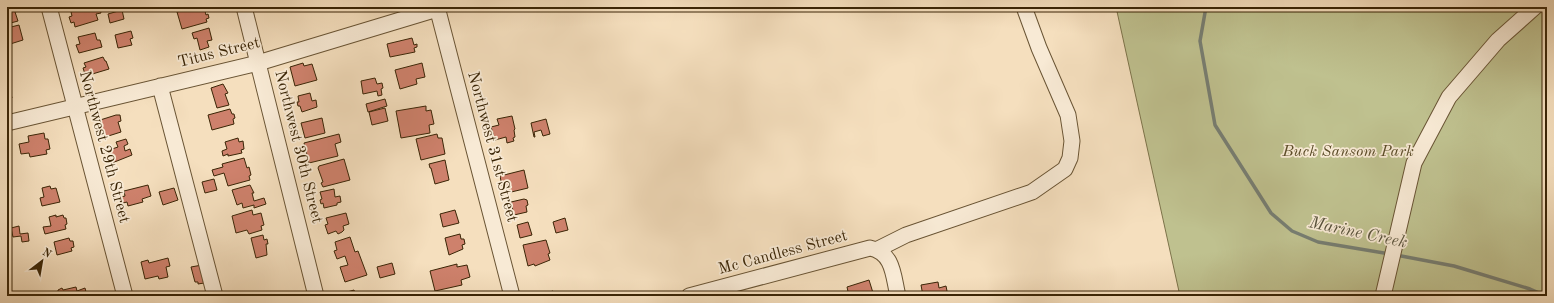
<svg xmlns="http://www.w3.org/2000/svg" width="1554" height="303" font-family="'Old Standard TT',serif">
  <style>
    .green { fill: #bfc18f; stroke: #7c734a }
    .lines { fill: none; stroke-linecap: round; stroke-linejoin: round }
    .stream { stroke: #777e72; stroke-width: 3.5 }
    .building { fill: #ce816c; stroke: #3a2506 }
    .minor-casing { stroke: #695434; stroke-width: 17 }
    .minor { stroke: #f8ead5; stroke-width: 15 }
    .labels { text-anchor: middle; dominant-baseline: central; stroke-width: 3.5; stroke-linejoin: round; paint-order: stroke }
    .street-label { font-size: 16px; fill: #3a2506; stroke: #f8ead5 }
    .park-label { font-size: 16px; font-style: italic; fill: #5b4c28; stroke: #f8ead5 }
    .water-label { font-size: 17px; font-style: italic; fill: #58523c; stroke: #f8ead5 }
  </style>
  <rect width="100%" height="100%" fill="#f5dfbe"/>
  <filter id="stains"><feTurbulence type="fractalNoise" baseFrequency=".005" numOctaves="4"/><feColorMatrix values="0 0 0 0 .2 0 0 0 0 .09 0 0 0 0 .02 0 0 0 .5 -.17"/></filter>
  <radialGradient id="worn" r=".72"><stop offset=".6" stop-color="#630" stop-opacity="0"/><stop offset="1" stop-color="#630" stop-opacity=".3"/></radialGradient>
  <path class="green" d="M1116,7H1547V296H1180Z"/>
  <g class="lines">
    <path class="stream" d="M1206,7L1200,41L1215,125L1271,213L1292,231L1318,242L1390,254
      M1396,255L1454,266L1530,289L1546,296"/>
  </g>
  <path class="building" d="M7,7H18L19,11L15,12L18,21L7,24Z
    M89,7H99L101,13L96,14L98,20L75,27L74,22L71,23L69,17L72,16L71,12Z
    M198,7H204L206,15L208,14L209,18L206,19L207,22L182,29L177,12Z
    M122,10L124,19L110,23L108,14Z
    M19,25L23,40L7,45V28Z
    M209,28L212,40L207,41L209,47L200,50L197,38L194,39L192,33Z
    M131,31L133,38L130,39L132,45L118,48L115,35Z
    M95,33L97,40H100L102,47L79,53L76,45L80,44L78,37Z
    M412,38L414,45L417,44V47L414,48L415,52L390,57L387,44Z
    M103,57L105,61H106L109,69L89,75L88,72L85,74L83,68L86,67L84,63Z
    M303,63L304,66L312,64L317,80L295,86L290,67Z
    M422,63L425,77L416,79L417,84L400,89L395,70Z
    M375,78L377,84L382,83L383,88L381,89L382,95L378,96L377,91L363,94L361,81Z
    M8,83L12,98L7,99V84Z
    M223,84L228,93L225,94L229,105L217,108L211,88Z
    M310,93L312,101L316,100L317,107L302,112L300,106H298L297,102H299L298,96Z
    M385,99L387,106L368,112L366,104Z
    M426,106V111L431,110L434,124L429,125L430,133L401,138L396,111Z
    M385,108L388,121L372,125L369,112Z
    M230,109L232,114H234L235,118L233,119L234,124L212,130L208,115Z
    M116,115H120L121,121L118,122L121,132L102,138L97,121Z
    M512,116L515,129L514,130L515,137L513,138L514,141L507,143L506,137L495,140L491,127L499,125L497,119Z
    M322,118L325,133L305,138L301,123Z
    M546,119L550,134L543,136L541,130L534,132L535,137H534L531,123Z
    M44,133L45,139H48L50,149L46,150L47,154L30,157L29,153L21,154L19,144L29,142L28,136Z
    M339,134L341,142L335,144L338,156L309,163L304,143Z
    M437,134L438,138H442L445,154L421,160L416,139Z
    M238,138L239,142L243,141L244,149L241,150L242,153L228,156V154L223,156L222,151L227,149L225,142Z
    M126,139L128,144L124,146L125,151L130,149L132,155L112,163L108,155L110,154L109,150L118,147L116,142Z
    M244,158L247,168L249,167L251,175L249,176L250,180L228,186L224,173L214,176L212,170L223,167L222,164Z
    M344,159L350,180L323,187L321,183L323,182L318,168L319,166Z
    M445,160L449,180L435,184L431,168H430L429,164Z
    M524,170L528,188L507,193L506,185L502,186L500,176Z
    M214,179L217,190L205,193L202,182Z
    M148,185L151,196L142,199L143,202L128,206L127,202L123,203L121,197L125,196L124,191Z
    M250,185L254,193H252L254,201L264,198L266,204L254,208V205L243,208L242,203L237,205L232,190Z
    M50,186L51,189L56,188L60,202L42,206L40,198L44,197L42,188Z
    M174,188L178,200L163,205L159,192Z
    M334,189L335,197L340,196L341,202L337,203V205L324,208L323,203L321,204L320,200L322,199L320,192Z
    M524,199L527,200L528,205L526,206L527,212L514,215L511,202Z
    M252,210L253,215L261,213L264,225L261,226L262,230L249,234L247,230L236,233L232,216Z
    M455,210L459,223L443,227L440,214Z
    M346,213L349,224L343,226L344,230L342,232L338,234L336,231L328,234L325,225L328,224L326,218Z
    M56,215V217L63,215L64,218H66L67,224L65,225L66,229L45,234L43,227L51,226L49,217Z
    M565,218L568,230L556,233L553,222Z
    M528,222L532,235L520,238L517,225Z
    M19,226L20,234L28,233L29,241L22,242L21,236L13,237L11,228Z
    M460,234L461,239H464L465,244L462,245L463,249L449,255L445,238Z
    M263,235L264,240L267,239L268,244H266L267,255L256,258L251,238Z
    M350,237L355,252L358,251L367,275L345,282L340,267L348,265L345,256L337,259L334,251L337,250L335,242Z
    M69,238L70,241H73L74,247L71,248L72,251L57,255L54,242Z
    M546,240L550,253L548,254L550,260L535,266L534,264L528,266L523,245Z
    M168,258L170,266L166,267L168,277L159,279L158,276L145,279L141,262L148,260L149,263Z
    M392,263L395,274L380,278L377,267Z
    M457,264V267L467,265L470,277L461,280L462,285L435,291L430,271Z
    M202,265L205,280L203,281L204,283L198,284V282H195L191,267Z
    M869,280L874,296H849L847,287Z
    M938,282L939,288L946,286L948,296H923L921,285Z
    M76,287L77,291L85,288L87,296H57L56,293L58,292V290L62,288L63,290Z
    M354,290L356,296H337V295Z
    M553,291V294L560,292L562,296H536Z"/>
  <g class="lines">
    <defs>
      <path id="minor" d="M49,7L125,296
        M244,7L316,296
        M437,7L512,296
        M160,86L215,296
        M7,123L258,63L437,9
        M878,249L906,235L1032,192L1065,169L1070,158L1072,141L1068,115L1039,48L1024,7
        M689,296L870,248C894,253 893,276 898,296
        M1383,296L1414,163L1449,97L1498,40L1535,7"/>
    </defs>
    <use href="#minor" class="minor-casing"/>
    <use href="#minor" class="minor"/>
  </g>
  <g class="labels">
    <g class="street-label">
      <text transform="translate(219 53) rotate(-14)">Titus Street</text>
      <text transform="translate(104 147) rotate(75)">Northwest 29th Street</text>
      <text transform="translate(298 147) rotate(76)">Northwest 30th Street</text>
      <text transform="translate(492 147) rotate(75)">Northwest 31st Street</text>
      <text transform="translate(783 253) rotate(-15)">Mc Candless Street</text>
    </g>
    <g class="park-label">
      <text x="1348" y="152">Buck Sansom Park</text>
    </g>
    <g class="water-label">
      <text transform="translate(1358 233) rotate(12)">Marine Creek</text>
    </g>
  </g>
  <rect width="1554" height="303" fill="none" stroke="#f5dfbe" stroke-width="24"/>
  <rect x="8" y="8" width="1538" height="287" fill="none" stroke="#3a2506" stroke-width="2"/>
  <rect x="12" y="12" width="1530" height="279" fill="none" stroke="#3a2506"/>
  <g transform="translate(42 261) rotate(31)" stroke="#f8ead5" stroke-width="3" paint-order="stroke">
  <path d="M0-3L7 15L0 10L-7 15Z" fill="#3a2506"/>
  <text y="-6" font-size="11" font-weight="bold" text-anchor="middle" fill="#3a2506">N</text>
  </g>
  <rect width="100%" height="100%" filter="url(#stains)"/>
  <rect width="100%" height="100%" fill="url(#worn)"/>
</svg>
